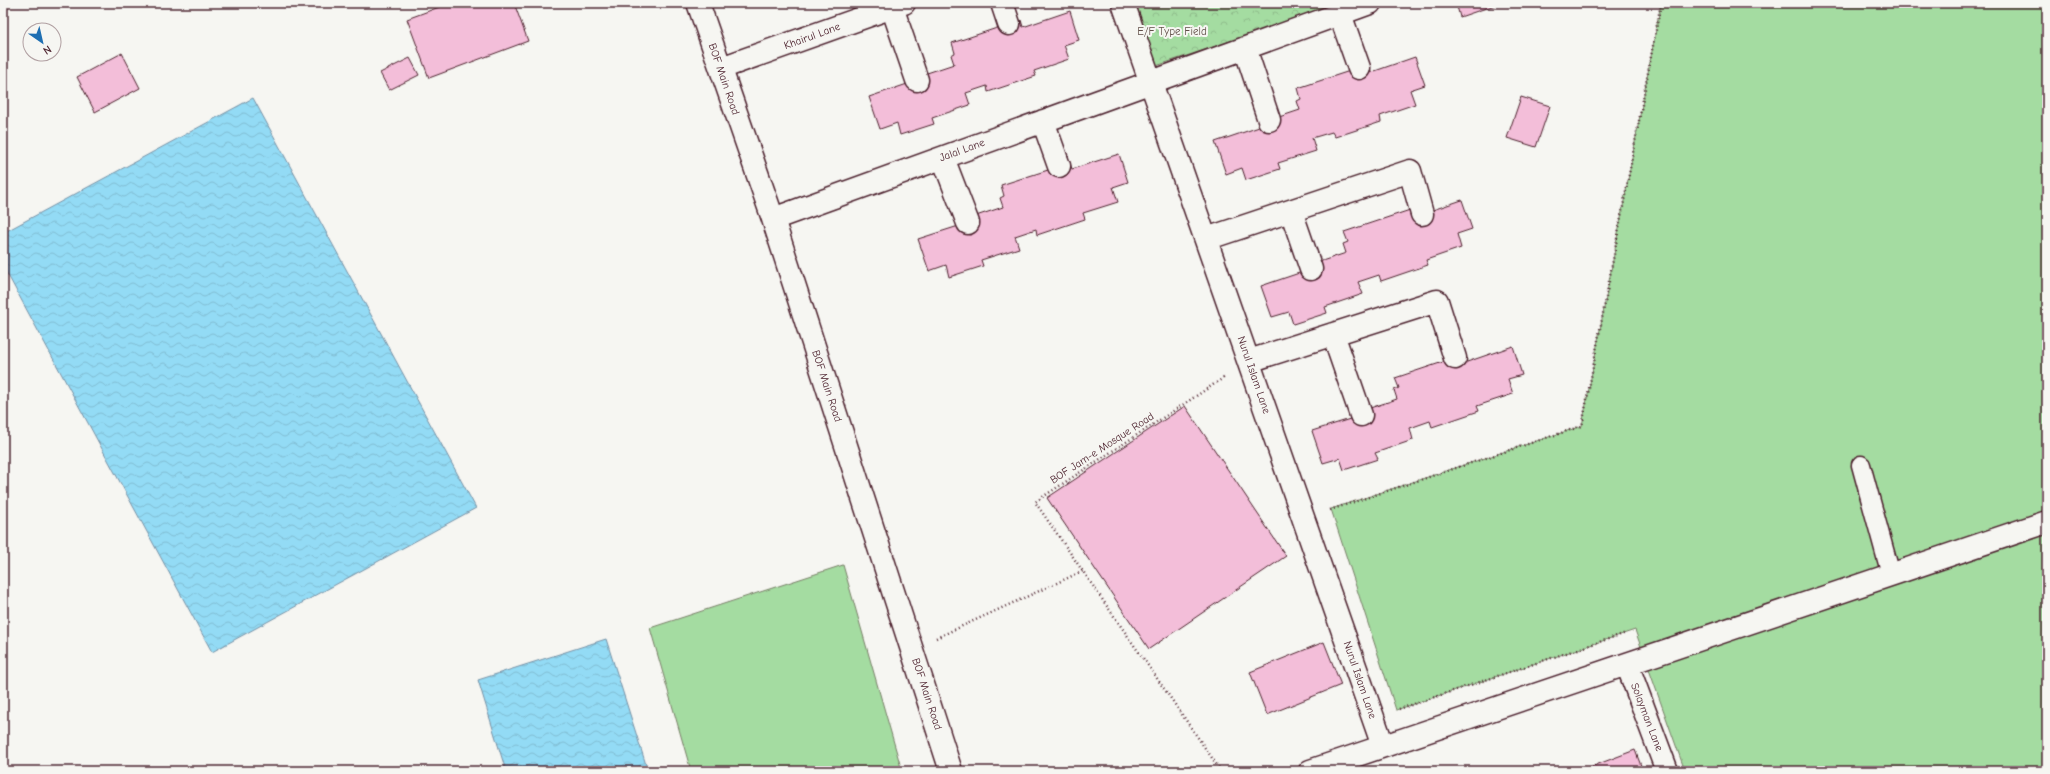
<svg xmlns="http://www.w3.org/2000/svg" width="2050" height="774" font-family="'Comic Neue',sans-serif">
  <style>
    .grass { fill: #a4dca1; stroke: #777e66 }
    .forest { fill: url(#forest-crowns); stroke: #777e66 }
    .water { fill: url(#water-waves); stroke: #7690a4 }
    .building { fill: #f3bed9; stroke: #4a1f2b }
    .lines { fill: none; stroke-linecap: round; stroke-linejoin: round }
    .lane-casing { stroke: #4a1f2b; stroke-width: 21 }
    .street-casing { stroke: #4a1f2b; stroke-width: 25 }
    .path { stroke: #4a1f2b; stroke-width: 2.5; stroke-dasharray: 1 3; stroke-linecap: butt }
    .lane { stroke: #f6f6f2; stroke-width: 18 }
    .street { stroke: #f6f6f2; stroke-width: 22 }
    .labels { text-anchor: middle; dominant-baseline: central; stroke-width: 4; stroke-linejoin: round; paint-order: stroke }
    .park-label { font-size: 11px; fill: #604e48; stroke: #f6f6f2 }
    .street-label { font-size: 11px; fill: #4a1f2b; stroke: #f6f6f2 }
  </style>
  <defs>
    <pattern id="forest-crowns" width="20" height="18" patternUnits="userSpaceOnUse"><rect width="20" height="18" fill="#a4dca1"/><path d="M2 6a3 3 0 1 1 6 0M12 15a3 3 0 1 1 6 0" fill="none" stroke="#8fbc8b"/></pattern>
    <pattern id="water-waves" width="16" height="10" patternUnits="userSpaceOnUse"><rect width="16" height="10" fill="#93dbf5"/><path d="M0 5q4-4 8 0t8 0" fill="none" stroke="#80bcd2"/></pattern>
  </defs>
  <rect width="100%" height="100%" fill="#f6f6f2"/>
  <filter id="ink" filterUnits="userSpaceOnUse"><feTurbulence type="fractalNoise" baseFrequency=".025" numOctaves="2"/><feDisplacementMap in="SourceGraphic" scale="8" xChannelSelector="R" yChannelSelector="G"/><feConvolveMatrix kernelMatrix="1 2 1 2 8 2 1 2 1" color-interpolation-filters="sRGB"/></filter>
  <g filter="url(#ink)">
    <path class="grass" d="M1661,3H2047V771H1685L1635,630L1396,710L1331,509L1582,426Z
      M843,565L902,771H691L650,628Z"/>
    <path class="forest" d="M1132,3H1346L1153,67Z"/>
    <path class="water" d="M253,98L476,508L212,652L3,266V233Z
      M606,639L648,771H506L478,680Z"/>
    <path class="building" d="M450,3H514L528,41L429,78L407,19Z
      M1456,3H1501L1460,17Z
      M1070,11L1079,40L1064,45L1069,59L1034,71L1036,76L988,92L987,86L966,93L970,105L932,118L934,124L900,135L897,123L880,129L869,97L922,79L921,75L954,64L951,55L955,53L952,43L1021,20L1023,27Z
      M122,53L140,88L95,112L77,77Z
      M1415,57L1425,85L1410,90L1415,104L1380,116L1381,122L1335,137L1332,132L1312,138L1316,151L1278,163L1280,169L1246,180L1242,168L1226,174L1215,142L1268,124L1267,121L1300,110L1297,101L1301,99L1298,88L1359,68L1369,73Z
      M410,58L419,75L389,90L380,73Z
      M1521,97L1550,106L1536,147L1507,138Z
      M1119,154L1128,182L1113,187L1118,202L1083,213L1085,219L1037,235L1036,229L1015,236L1019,248L981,260L983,266L949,277L946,265L929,271L918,239L968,223L970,218L1003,207L1000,198L1004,196L1001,185L1070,163L1072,169Z
      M1462,200L1472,229L1457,234L1461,248L1426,260L1428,265L1381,281L1379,275L1358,282L1363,294L1325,307L1327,313L1293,324L1289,312L1272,317L1261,286L1314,268L1313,264L1346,253L1343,244L1348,242L1344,232L1413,209L1415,216Z
      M1513,346L1522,375L1508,379L1513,394L1477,406L1479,411L1432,427L1430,421L1410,428L1413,440L1375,453L1378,459L1344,470L1340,458L1323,463L1312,431L1366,414L1364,410L1397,399L1394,390L1399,388L1395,378L1464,355L1467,362Z
      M1185,406L1286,556L1149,649L1047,498Z
      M1324,642L1341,685L1267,715L1250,672Z
      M1635,750L1643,771H1580Z"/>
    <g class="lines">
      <defs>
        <path id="lane" d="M1861,465L1891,575"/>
        <path id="street" d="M698,3L773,219L951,771
          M1002,3L1009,24
          M1123,3L1383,746
          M892,7L917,80
          M1340,14L1359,68
          M1245,48L1269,120
          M721,68L904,3
          M1043,121L1059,166
          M943,158L968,223
          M1291,211L1311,269
          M773,219L1370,3
          M1206,239L1410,171L1422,214
          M1333,334L1361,415
          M1249,361L1437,301L1455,358
          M1627,664L1667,771
          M1310,771L2047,522"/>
      </defs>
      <use href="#lane" class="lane-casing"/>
      <use href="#street" class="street-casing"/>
      <path class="path" d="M1330,510L1582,426L1661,3
        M936,638L1083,571
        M1399,709L1626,633
        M1221,771L1035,502L1225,377"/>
      <use href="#lane" class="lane"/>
      <use href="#street" class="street"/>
    </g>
  </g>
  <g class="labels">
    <g class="park-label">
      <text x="1172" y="31">E/F Type Field</text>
    </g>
    <g class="street-label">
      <text transform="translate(812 36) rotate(-20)">Khairul Lane</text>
      <text transform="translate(724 79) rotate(71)">BOF Main Road</text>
      <text transform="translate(962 150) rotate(-20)">Jalal Lane</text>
      <text transform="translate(1254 375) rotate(71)">Nurul Islam Lane</text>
      <text transform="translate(827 386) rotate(72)">BOF Main Road</text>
      <text transform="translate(1102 448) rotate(-33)">BOF Jam-e Mosque Road</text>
      <text transform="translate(1360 680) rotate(71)">Nurul Islam Lane</text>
      <text transform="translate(927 694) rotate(72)">BOF Main Road</text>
      <text transform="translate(1647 717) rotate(69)">Solayman Lane</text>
    </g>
  </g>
  <rect width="2050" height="774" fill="none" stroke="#f6f6f2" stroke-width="16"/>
  <rect x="8" y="8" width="2034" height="758" fill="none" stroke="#4a1f2b" stroke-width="1.5" filter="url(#ink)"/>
  <g transform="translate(42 42) rotate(146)"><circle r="19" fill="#f6f6f2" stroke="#b1a0a2"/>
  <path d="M0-3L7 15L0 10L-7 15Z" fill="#1f6fb2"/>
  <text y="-6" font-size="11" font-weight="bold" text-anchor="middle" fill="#4a1f2b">N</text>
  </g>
</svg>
